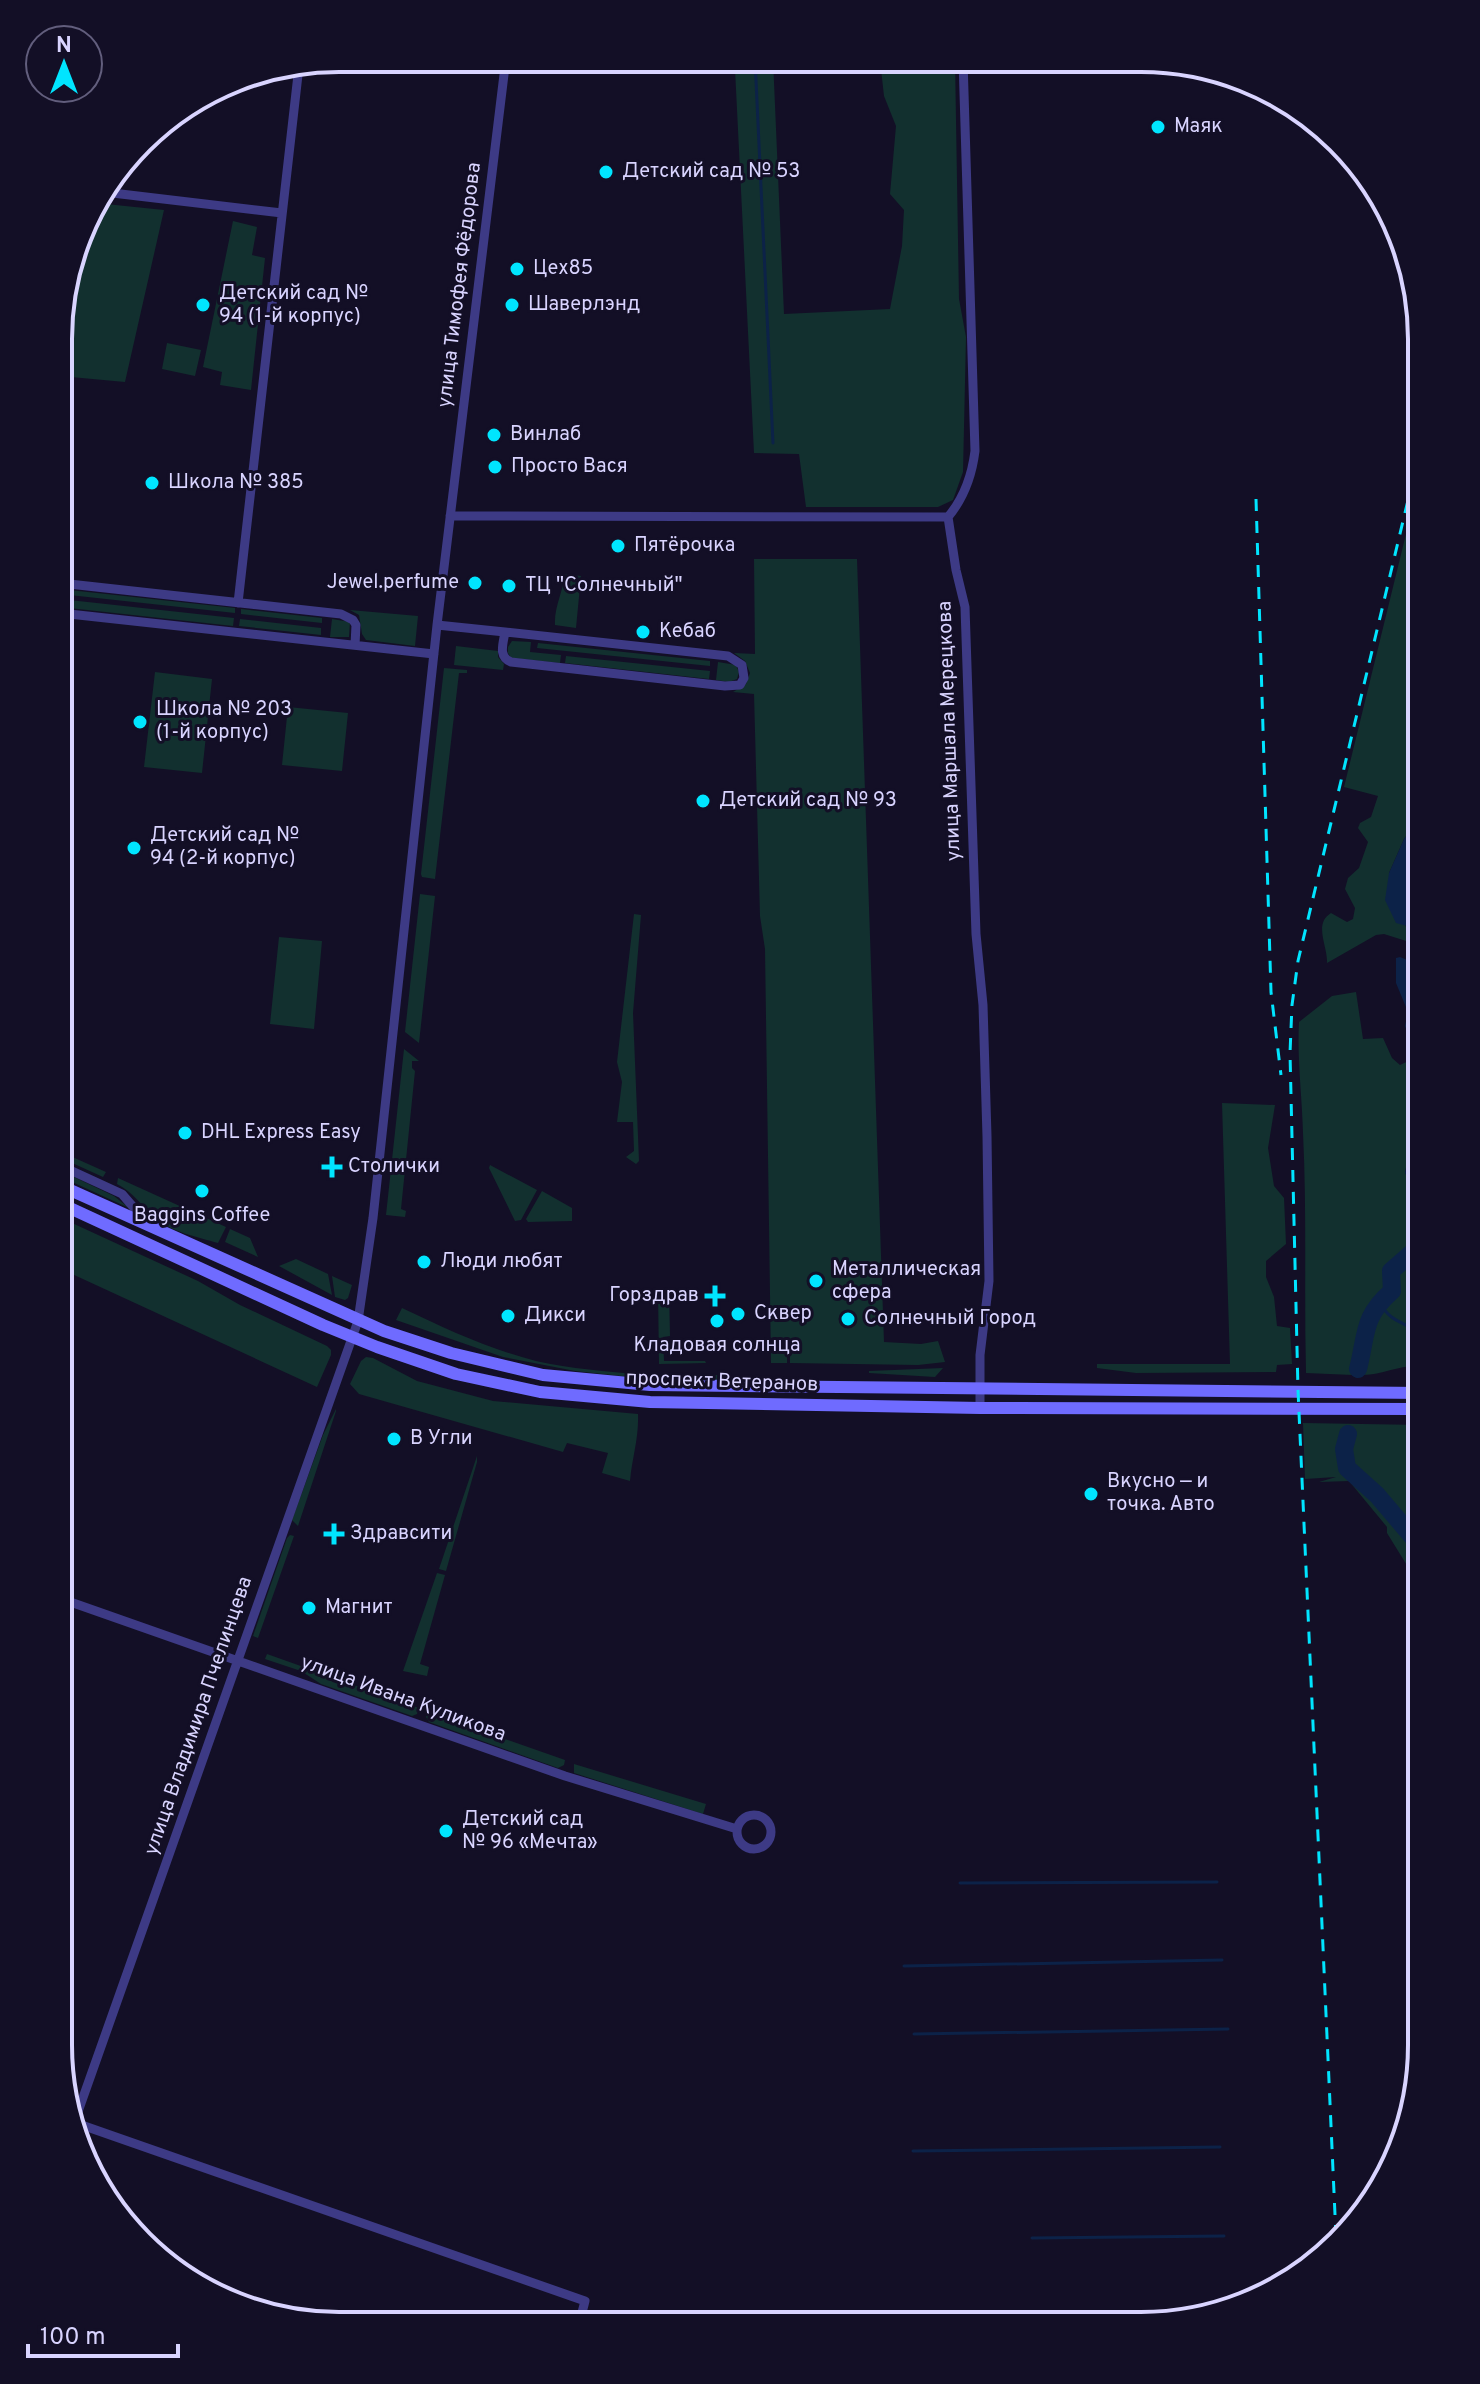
<svg xmlns="http://www.w3.org/2000/svg" width="1480" height="2384" font-family="Overpass,sans-serif">
  <style>
    .green { fill: #12302f }
    .water { fill: #0c2248 }
    .lines { fill: none; stroke-linecap: round; stroke-linejoin: round }
    .stream { stroke: #0c2248; stroke-width: 3 }
    .river { stroke: #0c2248; stroke-width: 18 }
    .minor { stroke: #3d3a85; stroke-width: 9 }
    .secondary { stroke: #6f6bff; stroke-width: 12 }
    .rail { stroke: #00e5ff; stroke-width: 3; stroke-dasharray: 12 10; stroke-linecap: butt }
    .poi-dot { fill: #00e5ff; stroke: #130f26; stroke-width: 3 }
    .labels { text-anchor: middle; dominant-baseline: central; stroke-width: 6; stroke-linejoin: round; paint-order: stroke }
    .poi-label { font-size: 20px; fill: #d9d4ff; stroke: #130f26; text-anchor: start }
    .street-label { font-size: 20px; fill: #d9d4ff; stroke: #130f26 }
    .rim { fill: none; stroke: #d9d4ff; stroke-width: 4 }
  </style>
  <rect width="100%" height="100%" fill="#130f26"/>
  <path class="green" d="M622,59H773L784,314L890,309L902,246L904,210L890,194L896,126L884,96L880,60H955L959,299L966,337L963,472L953,500L938,507H806L799,454L754,453L735,69L732,62L622,66Z
    M96,203L164,210L125,382L60,376V303L87,214Z
    M233,221L257,227L252,255L265,258L251,390L220,385L222,372L203,367Z
    M167,343L201,350L195,376L162,369Z
    M1406,534L1422,536V815L1404,839L1389,873L1406,927C1418,929 1422,935 1422,946L1384,934L1376,935L1327,963C1328,946 1313,924 1331,913L1347,922L1353,919L1355,908L1345,889L1348,878L1359,868L1368,842L1358,828L1360,823L1371,817L1378,796L1344,787Z
    M754,559H857L884,1342L921,1344L938,1341L945,1362L918,1365L790,1363V1343H787V1363H771L765,949L760,916L754,694L733,692L746,684L750,673L745,661L734,653L755,654Z
    M565,574L581,576L576,628L555,625C554,607 563,592 565,574Z
    M60,589L235,608V613L60,594Z
    M60,599L234,618L233,626L60,607Z
    M241,609L322,618V623L241,614Z
    M350,610L418,616L415,646L366,640L362,634L359,615Z
    M240,619L321,628V635L239,626Z
    M332,619L350,622L349,637H330Z
    M512,641L531,642L530,652L561,655L560,663L511,658L508,653V647Z
    M538,643L710,661V666L537,648Z
    M456,646L498,651V657L504,664L503,670L454,665Z
    M566,656L710,671L709,679L565,663Z
    M718,662L736,665L739,672L737,679L729,682L716,680Z
    M444,668L467,670V673H459L435,879L422,877L421,874Z
    M155,672L212,679L202,773L144,767Z
    M288,707L348,713L342,771L282,765Z
    M420,894L435,896L419,1043L405,1032Z
    M634,914L641,915L633,1013L639,1161L636,1164L626,1157L634,1151L633,1122H617L622,1082L617,1062Z
    M279,937L322,941L314,1029L270,1024Z
    M1356,992L1363,1039L1383,1038L1392,1058L1400,1065L1417,1057C1429,1075 1410,1149 1405,1173L1420,1198L1422,1217L1413,1221L1408,1239L1415,1235L1416,1241L1386,1269L1388,1290L1363,1313L1353,1375L1306,1373C1304,1293 1307,1213 1303,1133C1302,1096 1297,1060 1299,1022L1332,996Z
    M404,1049L419,1061H412V1068L415,1071L401,1209L406,1211L405,1217L386,1215Z
    M1222,1103L1275,1105L1268,1148L1274,1186L1284,1198L1286,1244L1266,1261V1277L1274,1297L1277,1326L1290,1328L1292,1364L1277,1365L1276,1372L1136,1373L1097,1368V1364H1230Z
    M59,1151L106,1172L103,1177L59,1157Z
    M490,1165L537,1190L521,1220L515,1221L489,1168Z
    M59,1170L114,1196L129,1208L59,1176Z
    M118,1178L226,1227L218,1243C198,1237 170,1232 154,1217C141,1205 134,1193 117,1184Z
    M542,1191L572,1208V1221L528,1222L526,1219Z
    M59,1217L198,1281L240,1305L327,1346L331,1350V1355L317,1387L59,1268Z
    M230,1229L250,1238L258,1257L225,1242Z
    M1422,1246V1366C1400,1364 1384,1375 1363,1375C1362,1342 1369,1315 1394,1292V1273Z
    M296,1259L328,1274L332,1295L279,1266Z
    M332,1276L352,1285L348,1298L345,1300L335,1297Z
    M658,1290H669L670,1336L663,1337L664,1361H705L706,1363L659,1364Z
    M402,1308C446,1329 489,1349 536,1361C571,1369 607,1371 642,1375L640,1378L575,1371L503,1357L396,1320Z
    M366,1357L373,1358L417,1381L493,1401L638,1414C639,1438 632,1458 630,1481L602,1473L608,1453L567,1443L563,1452L359,1394L350,1384L361,1361Z
    M943,1368L935,1377L869,1373V1371Z
    M657,1375H725L726,1380L662,1379Z
    M336,1409V1411L298,1526L292,1520L323,1435Z
    M1303,1423L1422,1425V1595L1416,1580L1387,1533V1527L1349,1481L1319,1482L1336,1477L1305,1479Z
    M477,1456V1462L446,1571L439,1569Z
    M290,1535L294,1536L258,1638L253,1636L287,1538Z
    M437,1573L445,1575L420,1664L429,1667L427,1676L403,1671Z
    M267,1654L419,1708L417,1714L412,1716L321,1684L301,1671L265,1659Z
    M428,1712L565,1760L564,1765L558,1768L429,1722L426,1717Z
    M574,1764L706,1804L703,1814L574,1773Z"/>
  <path class="water" d="M1422,815V937L1415,928L1396,923L1385,900L1389,873L1404,839Z
    M1400,957L1422,966V1067L1405,1026L1408,1012L1396,983V958Z
    M1422,1088V1204L1405,1173Z"/>
  <g class="lines">
    <path class="stream" d="M755,59L773,443
      M1379,1302C1393,1326 1406,1320 1422,1336
      M960,1883L1217,1882
      M904,1966L1222,1960
      M914,2034L1228,2029
      M913,2151L1220,2147
      M1032,2238L1224,2236"/>
    <path class="river" d="M1358,1369C1367,1334 1362,1317 1392,1291L1391,1271L1422,1244
      M1348,1434L1344,1449L1347,1468L1377,1495L1422,1548"/>
    <path class="minor" d="M963,60L975,451C972,475 964,498 948,517L956,570L965,607L976,934L983,1005L987,1136L989,1281L980,1355V1408
      M104,192L282,213
      M450,516L948,517
      M60,583L341,614L353,620L356,625L355,645
      M238,603L299,66
      M60,613L434,654
      M437,625L505,632
      M505,632L728,656L742,665L744,678L740,685L725,686L511,662C498,657 503,644 505,632Z
      M59,1165L122,1194L148,1224
      M59,1598L565,1776L737,1829
      M737 1832a17 17 0 1 1 34 0a17 17 0 1 1-34 0Z
      M73,2122L585,2301L579,2324
      M74,2123L358,1321L373,1218L437,625L506,58"/>
    <path class="secondary" d="M59,1185L384,1331L451,1353L543,1375L650,1385L1422,1393
      M59,1203L323,1325L377,1347L456,1374L540,1392L650,1402L980,1408L1422,1409"/>
    <path class="rail" d="M1398,228L1410,279
      M1416,307L1422,364
      M1256,499L1271,992L1281,1075
      M1336,2237L1298,1390L1290,1053L1292,1005L1298,961L1409,496L1416,464L1422,405"/>
  </g>
  <g class="poi-dot">
    <circle cx="1158" cy="127" r="8"/>
    <circle cx="606" cy="172" r="8"/>
    <circle cx="517" cy="269" r="8"/>
    <circle cx="203" cy="305" r="8"/>
    <circle cx="512" cy="305" r="8"/>
    <circle cx="494" cy="435" r="8"/>
    <circle cx="495" cy="467" r="8"/>
    <circle cx="152" cy="483" r="8"/>
    <circle cx="618" cy="546" r="8"/>
    <circle cx="475" cy="583" r="8"/>
    <circle cx="509" cy="586" r="8"/>
    <circle cx="643" cy="632" r="8"/>
    <circle cx="140" cy="722" r="8"/>
    <circle cx="703" cy="801" r="8"/>
    <circle cx="134" cy="848" r="8"/>
    <circle cx="185" cy="1133" r="8"/>
    <path d="M328 1155h8v8h8v8h-8v8h-8v-8h-8v-8h8z"/>
    <circle cx="202" cy="1191" r="8"/>
    <circle cx="424" cy="1262" r="8"/>
    <circle cx="816" cy="1281" r="8"/>
    <path d="M711 1284h8v8h8v8h-8v8h-8v-8h-8v-8h8z"/>
    <circle cx="738" cy="1314" r="8"/>
    <circle cx="508" cy="1316" r="8"/>
    <circle cx="848" cy="1319" r="8"/>
    <circle cx="717" cy="1321" r="8"/>
    <circle cx="394" cy="1439" r="8"/>
    <circle cx="1091" cy="1494" r="8"/>
    <path d="M330 1522h8v8h8v8h-8v8h-8v-8h-8v-8h8z"/>
    <circle cx="309" cy="1608" r="8"/>
    <circle cx="446" cy="1831" r="8"/>
  </g>
  <g class="labels">
    <g class="poi-label">
      <text x="1174" y="127">Маяк</text>
      <text x="622" y="172">Детский сад № 53</text>
      <text x="533" y="269">Цех85</text>
      <text x="219" y="294">Детский сад №<tspan x="219" dy="23">94 (1-й корпус)</tspan></text>
      <text x="528" y="305">Шаверлэнд</text>
      <text x="510" y="435">Винлаб</text>
      <text x="511" y="467">Просто Вася</text>
      <text x="168" y="483">Школа № 385</text>
      <text x="634" y="546">Пятёрочка</text>
      <text x="459" y="583" text-anchor="end">Jewel.perfume</text>
      <text x="525" y="586">ТЦ "Солнечный"</text>
      <text x="659" y="632">Кебаб</text>
      <text x="156" y="710">Школа № 203<tspan x="156" dy="23">(1-й корпус)</tspan></text>
      <text x="719" y="801">Детский сад № 93</text>
      <text x="150" y="836">Детский сад №<tspan x="150" dy="23">94 (2-й корпус)</tspan></text>
      <text x="201" y="1133">DHL Express Easy</text>
      <text x="348" y="1167">Столички</text>
      <text x="202" y="1216" text-anchor="middle">Baggins Coffee</text>
      <text x="440" y="1262">Люди любят</text>
      <text x="832" y="1270">Металлическая<tspan x="832" dy="23">сфера</tspan></text>
      <text x="699" y="1296" text-anchor="end">Горздрав</text>
      <text x="754" y="1314">Сквер</text>
      <text x="524" y="1316">Дикси</text>
      <text x="864" y="1319">Солнечный Город</text>
      <text x="717" y="1346" text-anchor="middle">Кладовая солнца</text>
      <text x="410" y="1439">В Угли</text>
      <text x="1107" y="1482">Вкусно — и<tspan x="1107" dy="23">точка. Авто</tspan></text>
      <text x="350" y="1534">Здравсити</text>
      <text x="325" y="1608">Магнит</text>
      <text x="462" y="1820">Детский сад<tspan x="462" dy="23">№ 96 «Мечта»</tspan></text>
    </g>
    <g class="street-label">
      <text transform="translate(460 285) rotate(-83)">улица Тимофея Фёдорова</text>
      <text transform="translate(950 731) rotate(-92)">улица Маршала Мерецкова</text>
      <text transform="translate(722 1382) rotate(2)">проспект Ветеранов</text>
      <text transform="translate(403 1699) rotate(20)">улица Ивана Куликова</text>
      <text transform="translate(199 1716) rotate(-71)">улица Владимира Пчелинцева</text>
    </g>
  </g>
  <path d="M0 0H1480V2384H0ZM339 72H1141A267 267 0 0 1 1408 339V2045A267 267 0 0 1 1141 2312H339A267 267 0 0 1 72 2045V339A267 267 0 0 1 339 72Z" fill="#130f26" fill-rule="evenodd"/>
  <path class="rim" d="M339 72H1141A267 267 0 0 1 1408 339V2045A267 267 0 0 1 1141 2312H339A267 267 0 0 1 72 2045V339A267 267 0 0 1 339 72Z"/>
  <g transform="translate(64 64)"><circle r="38" fill="#130f26" stroke="#625e7d" stroke-width="2"/>
  <path d="M0-6L14 30L0 20L-14 30Z" fill="#00e5ff"/>
  <text y="-12" font-size="22" font-weight="bold" text-anchor="middle" fill="#d9d4ff">N</text>
  </g>
  <path d="M28 2344v12h150v-12" fill="none" stroke="#d9d4ff" stroke-width="4"/>
  <text x="40" y="2344" font-size="24" fill="#d9d4ff" stroke="#130f26" stroke-width="6" paint-order="stroke">100 m</text>
</svg>
